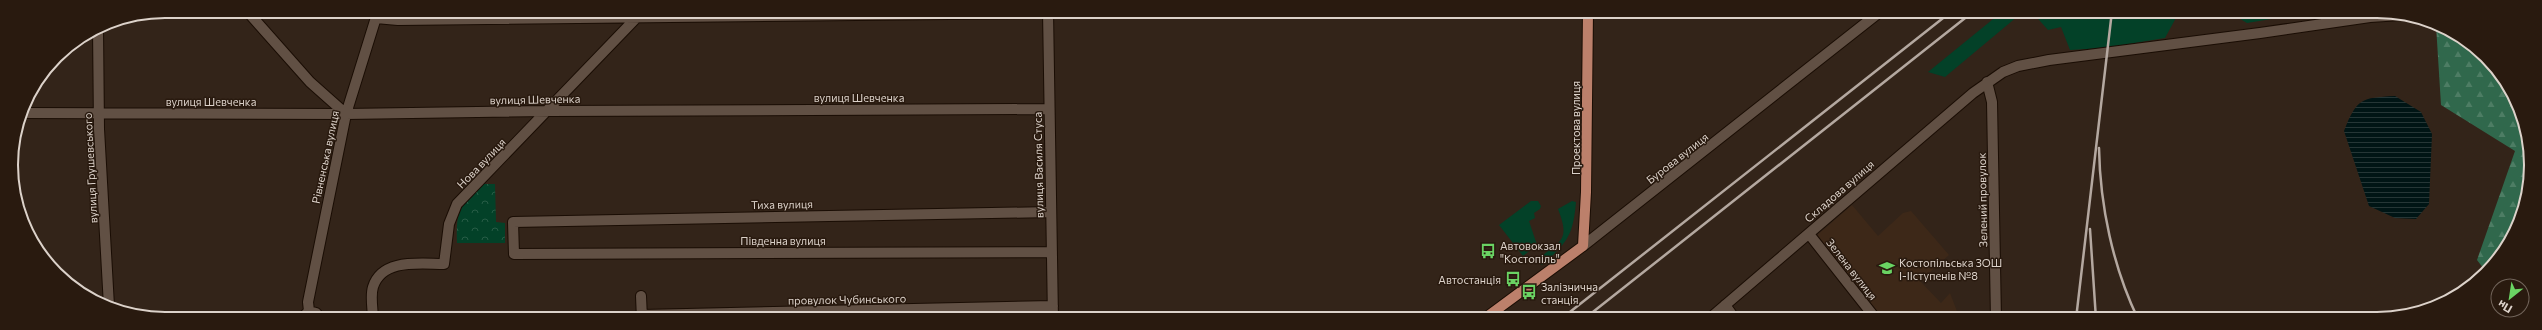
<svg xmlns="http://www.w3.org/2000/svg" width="2542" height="330" font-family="Commissioner,sans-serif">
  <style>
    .built { fill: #3d2818 }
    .grass { fill: #034128 }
    .forest { fill: url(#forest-firs) }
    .park { fill: url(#park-crowns) }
    .water { fill: url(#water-rules) }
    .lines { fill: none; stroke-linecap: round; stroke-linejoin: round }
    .minor-casing { stroke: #1a0d04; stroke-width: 12 }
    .major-casing { stroke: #1a0d04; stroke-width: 12 }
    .minor { stroke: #615044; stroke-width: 10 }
    .major { stroke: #bc806b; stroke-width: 10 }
    .rail { stroke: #b4a8a0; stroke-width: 2.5 }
    .labels { text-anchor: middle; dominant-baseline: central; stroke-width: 3; stroke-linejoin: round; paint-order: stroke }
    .street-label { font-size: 11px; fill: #dcd2ca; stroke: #291a0f }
    .poi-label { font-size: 11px; fill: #dcd2ca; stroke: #291a0f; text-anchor: start }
    .rim { fill: none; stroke: #dcd2ca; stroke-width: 2 }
  </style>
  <defs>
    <pattern id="forest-firs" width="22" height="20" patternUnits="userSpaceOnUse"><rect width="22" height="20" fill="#30684c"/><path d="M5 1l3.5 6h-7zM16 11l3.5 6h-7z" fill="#4d7d64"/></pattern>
    <pattern id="park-crowns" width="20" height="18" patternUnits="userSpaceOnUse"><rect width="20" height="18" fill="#034128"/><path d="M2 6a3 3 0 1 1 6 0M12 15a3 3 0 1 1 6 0" fill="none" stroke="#275c46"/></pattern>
    <pattern id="water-rules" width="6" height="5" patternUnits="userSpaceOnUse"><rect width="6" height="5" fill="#001515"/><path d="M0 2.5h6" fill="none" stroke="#253636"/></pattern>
  </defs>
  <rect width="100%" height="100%" fill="#332419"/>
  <path class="built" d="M1852,205L1878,236L1903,213L1911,211L1949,255L1920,281L1941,303L1950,293L1960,319H1880L1815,237Z"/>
  <path class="grass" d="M2003,11H2024L1945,77L1928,72Z
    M2031,11H2191L2177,16L2165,38L2104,48L2070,50L2061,27L2048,30Z
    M2218,11H2321L2247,23L2237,17Z
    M1531,201H1538L1541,206L1540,209L1534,213L1535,218L1529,221L1537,245L1523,256L1499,225Z
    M1572,201L1576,202C1573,236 1567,243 1542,265L1537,262L1539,258C1562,240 1570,240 1558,209Z"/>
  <path class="forest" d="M2436,25L2445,27L2493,64L2523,116L2531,175L2515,233L2487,273L2477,260L2515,151L2441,105Z"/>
  <path class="park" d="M483,184H495L496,222L505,223V243H457C456,209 459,208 483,184Z"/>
  <path class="water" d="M2395,96L2421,112L2432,134L2429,204L2416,219L2395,218L2369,206L2344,131C2357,98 2361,98 2395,96Z"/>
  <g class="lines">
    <defs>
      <path id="minor" d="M247,11L310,82L346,114
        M1048,11L1053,319
        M376,18L398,20L1218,11
        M98,28L99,129L109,306
        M1987,82L1992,102L1996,319
        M21,113L346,114L549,111L1049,109
        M1051,212L513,222L514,254L1052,252
        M1809,234L1876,319
        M1583,246L1881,11
        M641,296L642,319
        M1725,305L1735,319
        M309,311L308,302L346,114L378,11
        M642,315L1053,306
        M301,319L309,311L316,313L321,319
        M373,319C373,310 370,296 373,287C382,258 420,264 444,264L449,224L457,204L640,14
        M1709,319L1973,93L2003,72L2018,66L2049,60L2260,33L2370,17L2401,15"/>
      <path id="major" d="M1484,319L1583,246L1586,192L1588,11"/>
    </defs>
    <use href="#minor" class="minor-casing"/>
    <use href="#major" class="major-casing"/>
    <use href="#minor" class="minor"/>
    <use href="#major" class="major"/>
    <path class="rail" d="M2099,148C2100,206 2113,267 2138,319
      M2090,229L2096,319
      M1561,319L1952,11
      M1584,319L1974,11
      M2076,319L2112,11"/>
  </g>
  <defs>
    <symbol id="bus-bare" viewBox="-9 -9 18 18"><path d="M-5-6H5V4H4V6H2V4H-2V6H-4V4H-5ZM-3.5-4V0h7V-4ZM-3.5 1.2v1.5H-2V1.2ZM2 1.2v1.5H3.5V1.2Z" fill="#6ad363" stroke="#291a0f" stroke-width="2.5" paint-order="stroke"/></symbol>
    <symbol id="school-bare" viewBox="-9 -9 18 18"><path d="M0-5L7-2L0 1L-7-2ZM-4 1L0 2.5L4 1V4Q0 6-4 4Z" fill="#6ad363" stroke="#291a0f" stroke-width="2.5" paint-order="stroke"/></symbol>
  </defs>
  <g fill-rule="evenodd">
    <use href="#bus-bare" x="1477" y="240" width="22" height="22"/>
    <use href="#school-bare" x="1876" y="257" width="22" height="22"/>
    <use href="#bus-bare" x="1502" y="268" width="22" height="22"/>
    <use href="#bus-bare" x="1518" y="281" width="22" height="22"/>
  </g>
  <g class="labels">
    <g class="street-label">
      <text x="859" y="97">вулиця Шевченка</text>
      <text transform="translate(535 99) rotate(-1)">вулиця Шевченка</text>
      <text x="211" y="101">вулиця Шевченка</text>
      <text transform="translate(1575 128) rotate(-90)">Проектова вулиця</text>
      <text transform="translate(325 157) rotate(-78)">Рівненська вулиця</text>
      <text transform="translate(1677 158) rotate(-38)">Бурова вулиця</text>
      <text transform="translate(481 163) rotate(-46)">Нова вулиця</text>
      <text transform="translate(1038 165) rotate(-91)">вулиця Василя Стуса</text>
      <text transform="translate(90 168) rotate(-93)">вулиця Грушевського</text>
      <text transform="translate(1839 191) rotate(-41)">Складова вулиця</text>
      <text transform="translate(1982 200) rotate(-91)">Зелений провулок</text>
      <text transform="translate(782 204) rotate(-1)">Тиха вулиця</text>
      <text x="783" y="240">Південна вулиця</text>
      <text transform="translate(1852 269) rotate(52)">Зелена вулиця</text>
      <text transform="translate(847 299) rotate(-1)">провулок Чубинського</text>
    </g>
    <g class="poi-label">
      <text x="1500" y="245">Автовокзал<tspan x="1500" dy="13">"Костопіль"</tspan></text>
      <text x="1899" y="262">Костопільська ЗОШ<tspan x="1899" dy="13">І-ІІступенів №8</tspan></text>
      <text x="1501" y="279" text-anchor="end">Автостанція</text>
      <text x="1541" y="286">Залізнична<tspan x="1541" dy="13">станція</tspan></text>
    </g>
  </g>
  <path d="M0 0H2542V330H0ZM165 18H2377A147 147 0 0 1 2524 165V165A147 147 0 0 1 2377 312H165A147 147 0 0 1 18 165V165A147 147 0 0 1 165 18Z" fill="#291a0f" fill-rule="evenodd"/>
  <path class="rim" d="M165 18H2377A147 147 0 0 1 2524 165V165A147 147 0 0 1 2377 312H165A147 147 0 0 1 18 165V165A147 147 0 0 1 165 18Z"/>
  <g transform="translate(2510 298) rotate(210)"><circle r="19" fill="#291a0f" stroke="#71645a"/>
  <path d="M0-3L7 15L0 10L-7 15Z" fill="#6ad363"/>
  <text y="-6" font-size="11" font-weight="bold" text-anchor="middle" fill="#dcd2ca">Пн</text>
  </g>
</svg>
